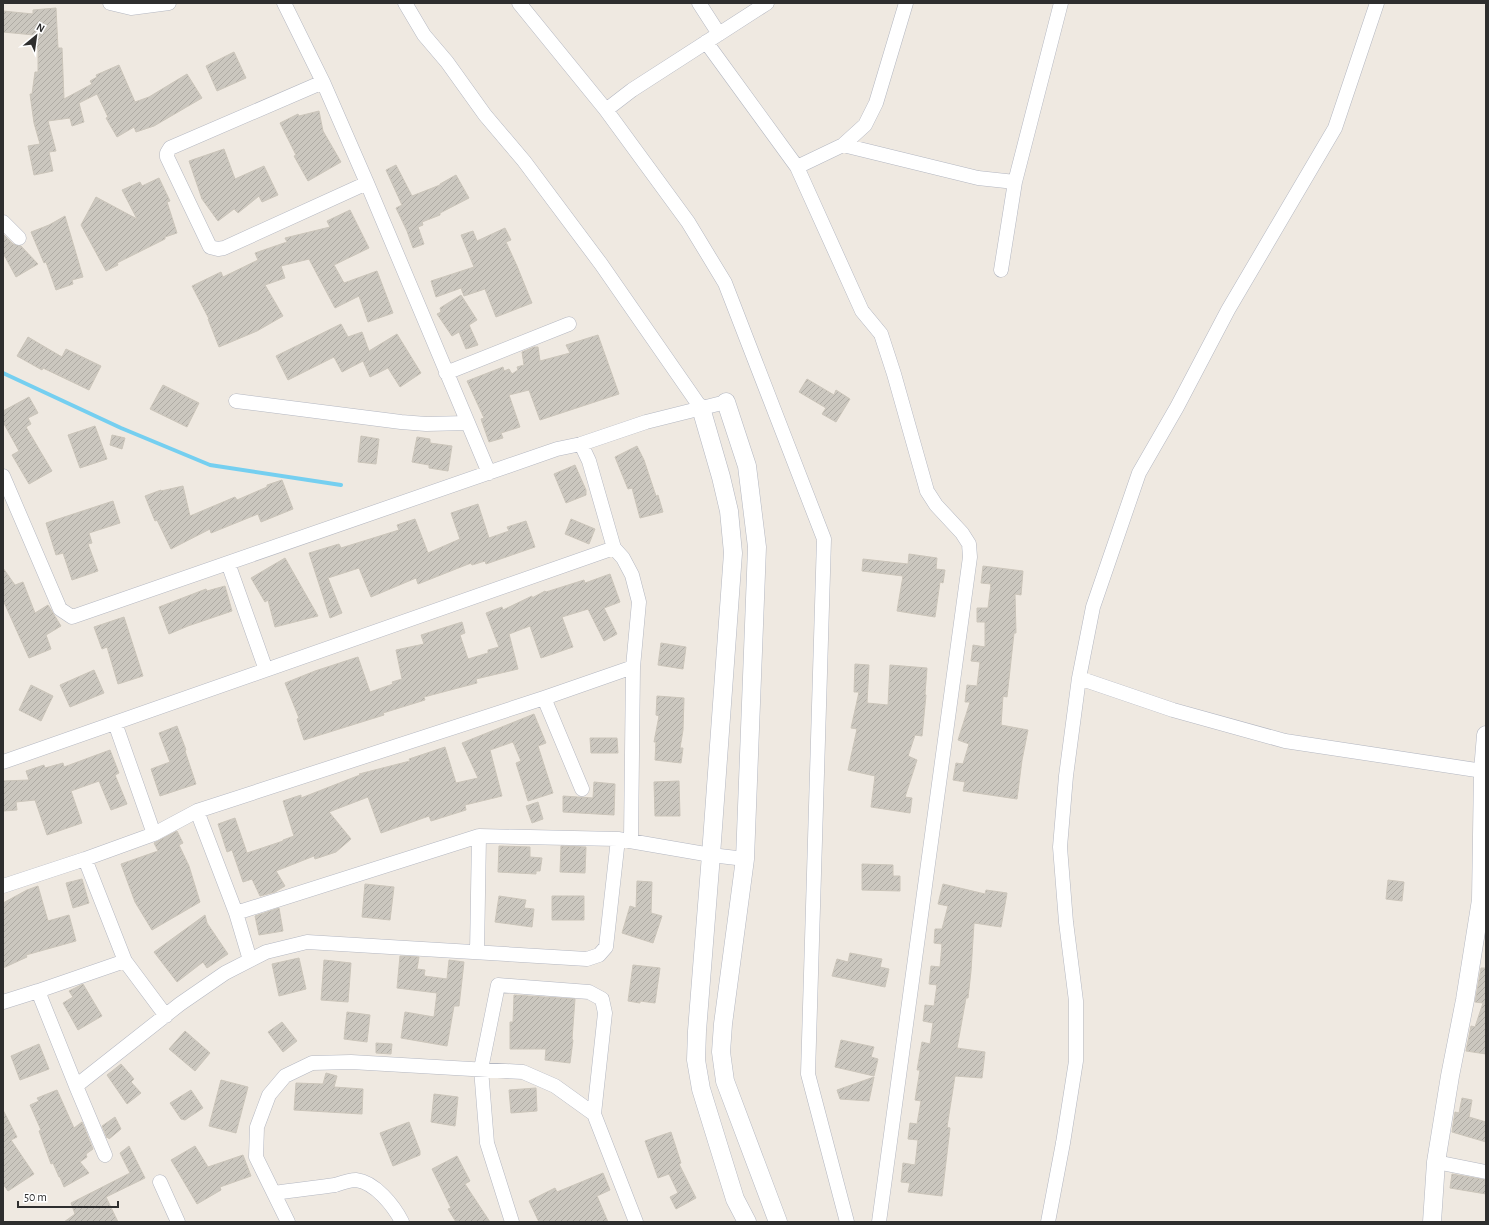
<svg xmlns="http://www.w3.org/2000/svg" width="1489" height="1225" font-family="'Alegreya Sans',sans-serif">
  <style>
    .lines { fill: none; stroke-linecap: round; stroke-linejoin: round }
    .stream { stroke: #75cff0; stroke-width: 4 }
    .building { fill: url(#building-hatch); stroke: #cbc5ba }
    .minor-casing { stroke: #b4b7c1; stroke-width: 15 }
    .tertiary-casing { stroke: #b4b7c1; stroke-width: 19 }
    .minor { stroke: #fff; stroke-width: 14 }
    .tertiary { stroke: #fff; stroke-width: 18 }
  </style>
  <defs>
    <pattern id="building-hatch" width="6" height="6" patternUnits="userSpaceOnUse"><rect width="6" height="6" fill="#cbc7bf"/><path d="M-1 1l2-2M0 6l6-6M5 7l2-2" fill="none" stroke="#afaba4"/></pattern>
  </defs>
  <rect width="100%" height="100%" fill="#efe9e1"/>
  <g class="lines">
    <path class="stream" d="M3,373L121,428L210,465L341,485"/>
  </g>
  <path class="building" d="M56,8L58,48H62L64,99L92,84L90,81L97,77L96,75L119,65L135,102L149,97L187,74L202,98L154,126L136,132L134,127L117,137L106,118L108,117L97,94L79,103L84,122L72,126L70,118L48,121L56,151L49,152L53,171L34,175L28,146L40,144L34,123L30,94H32L35,72H38V48H35L34,35L3,32V11L33,14V10Z
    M234,52L246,78L217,91L206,66Z
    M319,111L323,131L341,162L308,181L294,156L296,155L280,123L298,114L299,116Z
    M224,149L235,179L264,166L278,195L262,202L259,196L238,213L234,209L218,221L202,199L189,161Z
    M396,165L412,196L440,185V184L456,175L469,198L440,213V215L422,222L423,225L418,227L424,244L413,248L407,231L396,208L402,205L386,170Z
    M159,178L170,201L167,202L177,233L165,237V239L117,263L118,265L106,271L81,225L96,197L137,219L122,190L140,182L142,186Z
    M350,210L369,248L334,265L344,283L377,271L393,313L368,322L359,296L335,308L309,259L281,266L285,278L265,285L283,316L257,331L219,347L208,319H209L192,286L221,272L223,277L258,260L255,253L287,242L285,238L330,227L327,221Z
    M65,216L83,277L72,280L73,284L56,290L46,262L44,263L31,232L49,225Z
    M505,228L511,240L506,242L517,266L532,303L496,317L485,289L464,296L461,288L436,297L431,281L474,267L461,235L473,231L477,241Z
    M3,234L13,244L21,246L38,264L16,277L3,253Z
    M461,295L477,320L469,325L478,345L466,349L459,332L452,336L437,314L441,312L440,308Z
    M341,324L348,337L362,332L369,351L397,334L421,373L400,387L388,368L370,377L363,361L342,372L334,357L288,380L276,356Z
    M598,335L619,394L540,420L529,390L509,395L520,427L501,433L503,438L489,442L481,419L484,418L467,381L503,367L504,371L509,369L512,374L518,370L517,367L524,365L522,352L534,347H538L540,361L570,353L566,345Z
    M28,337L62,357L66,349L101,366L89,390L43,368L42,370L17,356Z
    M807,379L834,395L836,390L850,399L836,422L822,414L826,408L799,392Z
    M163,385L199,403L187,427L150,409Z
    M29,397L38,413L28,418L31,424L26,427L52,471L29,484L12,455L19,451L3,422V411Z
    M95,426L107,459L80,468L68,435Z
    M112,435L125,438L122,449L110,445Z
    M361,436L379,439L376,464L358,462Z
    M417,437L430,439V443L452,446L448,471L429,468V465L412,462Z
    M637,446L644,460L656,496L658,495L663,512L640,518L632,488L628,489L615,457Z
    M575,465L586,490V495L566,503L554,474Z
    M282,480L293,509L261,522L258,514L211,533L210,529L171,549L157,520L155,521L145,496L161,490V491L183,486L190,516L235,497L237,500L267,487V485Z
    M113,501L120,523L89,533L92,543L88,544L98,571L72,580L63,553L56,555L46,523Z
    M478,504L489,538L509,531L507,527L526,521L535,547L486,564L485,561L472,565L471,563L418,584L416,578L371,597L359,568L328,578L342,613L330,618L309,553L339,544L341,548L399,530L397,525L415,519L428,553L460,539L451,513Z
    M571,519L595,529L589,544L565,534Z
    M909,554L937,558L936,569L945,570L943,583L940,582L935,617L897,611L903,576L862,571L863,559L908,564Z
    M285,558L318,616L275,627L268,600L265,602L251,578Z
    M983,566L1023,571L1021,595L1015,594L1016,633H1014L1007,697L1003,696L1001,725L1028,730L1022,760L1017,799L963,791L965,782L953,780L956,763L963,764L969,744L958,740L970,702H965L967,685L977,686L980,662L971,661L973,645L985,647V622H977V608H988L991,584L981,583Z
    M3,568L15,585L23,582L35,613L48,605L61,626L46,635L51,649L29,658L3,600Z
    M610,574L620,602L604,608L617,634L604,641L588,609L562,617L573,647L541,658L530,626L509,634L518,669L476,679L477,683L424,697L425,700L383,713L384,715L304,740L297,719L299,718L285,683L315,671L358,657L370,692L393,684L392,682L402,679L396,650L424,644L421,635L462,622L465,633L460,635L468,659L488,653V650L499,647L486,613L502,607L503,610L532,596V598L545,591L546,592L584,580L585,583Z
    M225,586L232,611L188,626L169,634L159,607L206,589L207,591Z
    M124,617L143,676L118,684L107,647L102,649L94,627Z
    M661,643L686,647L683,669L658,665Z
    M855,664L869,665L867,703L888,705L890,665L927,668L925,694L926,695L922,736L915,735L908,756L917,760L905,797L912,798L910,813L871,807L875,776L848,770L857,729L851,728L859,692H854Z
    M94,670L104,693L70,707L60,685Z
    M31,685L53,696L41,721L19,710Z
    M657,696L684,698L683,730L680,748H683L681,763L655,760L656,742H654L659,716L656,715Z
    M534,714L546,743L538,746L553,793L528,801L516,763L521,761L513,742L490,750L502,796L465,805L466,810L431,821L429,816L381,833L368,797L329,812L351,839L336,852L315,859L314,856L276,871L285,886L275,892L260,896L252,879L243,882L232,850L227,852L218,824L235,818L247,853L283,841V840L294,836L283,801L301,795V798L360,775L359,774L410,761L409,759L445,747L456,783L478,778L462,743Z
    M177,726L186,750L185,751L196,784L160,796L151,769L170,762L159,733Z
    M590,738H617L618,753H591Z
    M110,750L119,773L115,775L127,804L111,810L99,781L71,791L82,823L47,835L35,800L16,802L17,810L3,811V781L29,780L26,771L44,765L45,768L63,763L64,767Z
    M679,781L680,816H655L654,782Z
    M594,782L615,784L614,815L563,812V796L593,798Z
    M538,802L543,819L532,823L526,806Z
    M177,831L183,843L179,845L189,866L200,902L152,930L135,902L121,864L158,851L154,843Z
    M499,846L530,847V857L542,858L540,871H536V874L498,872Z
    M561,846L586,847L585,873L560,872Z
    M862,864L893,865V876H900V891L862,890Z
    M82,879L89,903L73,908L66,883Z
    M1388,880L1404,882L1402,901L1386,899Z
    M637,881L652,882L651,913L662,916L653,943L622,933L630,906L636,908Z
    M365,884L394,887L390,920L362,917Z
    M943,884L985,894L986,890L1007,893L1001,927L974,923L971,971L968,998H966L957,1048L985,1052L982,1078L955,1076L947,1127L950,1128L942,1196L908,1192L910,1183L901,1182L903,1163L915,1165L918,1140L908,1139L910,1123L917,1124L921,1101L915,1100L920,1070H917L922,1042L930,1044L933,1023L923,1021L925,1005L934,1006L937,985L929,984L931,966L940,967L942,944L934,943L935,929H942L948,906L938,904Z
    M38,886L48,921L69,915L76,941L26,955L27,957L3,968V903L27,890Z
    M499,896L526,900L524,908L534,909L532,927L495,922Z
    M552,896H584V920H552Z
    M279,908L283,931L259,935L255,916Z
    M205,915L207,923L228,954L207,968L203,962L177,982L154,952Z
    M850,953L882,959L880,967L889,969L885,987L832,976L837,959L848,962Z
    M400,956L419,957L417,969L425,970L424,976L447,979L449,960L464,962L459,1006H454L447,1046L401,1038L405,1012L434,1017L437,993L397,988Z
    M299,958L306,989L279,996L272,964Z
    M324,960L351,963L348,1002L321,1000Z
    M633,965L660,968L655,1003L640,1001V1003L628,1001Z
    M1481,968H1486V1054L1466,1051L1471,1026L1475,1027L1483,1003L1475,1002Z
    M83,984L102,1016L78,1030L63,1003L73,997L69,991Z
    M514,995L575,999L572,1039L573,1040L570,1063L545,1060L546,1049H510V1022H513Z
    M347,1012L370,1015L367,1042L344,1039Z
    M282,1022L297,1041L283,1052L268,1032Z
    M185,1031L210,1053L195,1071L169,1049Z
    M841,1040L874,1047L871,1057L878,1059L874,1076L835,1067Z
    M376,1043L392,1044L391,1054L376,1053Z
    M39,1044L49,1069L20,1080L11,1056Z
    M121,1064L134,1079L131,1082L141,1093L127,1104L107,1075Z
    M326,1073L337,1076L334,1087L363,1089L362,1114L294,1110L296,1083L323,1084Z
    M874,1077L869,1101L840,1099L837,1090Z
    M221,1080L248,1087L236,1133L209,1126Z
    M536,1088L537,1111L511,1113L509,1090Z
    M57,1090L74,1128L82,1122L93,1149L86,1154L87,1157L80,1162L89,1173L64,1187L60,1177H59L53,1163L51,1164L39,1131L41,1130L30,1105L39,1101L37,1098Z
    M191,1090L203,1108L185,1120L181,1119L170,1103Z
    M434,1094L458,1097L455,1126L431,1122Z
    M1462,1098L1472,1100L1469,1117L1486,1122V1142L1452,1132L1455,1112L1459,1113Z
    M3,1110L17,1137L11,1140L34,1174L8,1191L3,1184Z
    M115,1117L121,1129L109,1139L108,1137L107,1138L102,1126Z
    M409,1122L420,1151V1155L393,1166L380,1133Z
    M671,1132L681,1163L679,1164L696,1198L676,1209L670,1197L678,1193L669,1174L658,1178L645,1141Z
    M129,1146L145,1178L106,1197L118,1222H64L75,1214L71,1203L130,1173L120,1153Z
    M195,1146L208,1167L243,1155L251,1176L220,1187L221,1190L197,1204L171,1160Z
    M457,1156L470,1181L465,1184L490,1222H456L448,1209L451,1208L432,1169Z
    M603,1173L610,1190L597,1196L608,1222H539L529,1201L555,1188L557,1192Z
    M1452,1174L1486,1180V1194L1450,1188Z"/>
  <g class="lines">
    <defs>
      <path id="minor" d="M110,3L131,8L169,3
        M284,3L323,82L367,183L489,473
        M405,3L424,35L447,62L485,115L524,161L601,264L701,408
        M519,3L606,110L688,222L725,283L824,539L808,1074L847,1222
        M699,3L719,34
        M706,42L797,167L843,145L978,178L1015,182L1061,3
        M323,82L170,148L167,153V157L210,247L218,249L224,248L367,183
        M606,110L632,90L767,3
        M843,145L865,125L876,103L906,3
        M797,167L862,311L881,334L894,374L927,491L936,505L962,533L969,544L970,557L879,1222
        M3,222L19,238
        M1001,270L1015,182
        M446,373L569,324
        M236,401L401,422L426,424L467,423
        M581,444L646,422L726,402
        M3,476L60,609L72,617L557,449L581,444L589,461L614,548L623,558L632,575L639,602L633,667
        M228,563L266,670
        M1079,678L1173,710L1285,741L1483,771
        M544,698L582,789
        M115,723L154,834
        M3,762L614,548
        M197,811L236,913L479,836L618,839
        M85,859L154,834L197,811L544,698L633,667L631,840
        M3,886L85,859L125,961
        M236,913L250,960
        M477,952L479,836
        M38,991L125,961L166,1016
        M3,1002L38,991L76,1086
        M105,1155L76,1086L180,1004L225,973L266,952L307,942L587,959L599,955L606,947L618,839L711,855L745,859
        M1436,1162L1486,1172
        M160,1182L178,1222
        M274,1193C294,1190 315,1188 335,1185C341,1183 349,1180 356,1180C375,1182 394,1206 402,1222
        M288,1222L256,1157L257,1127L269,1095L285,1076L312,1063L351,1062L523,1072L555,1086L594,1114
        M512,1222L487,1143L481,1069L498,985L589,992L602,999L605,1013L594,1114L636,1222
        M1048,1222L1063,1143L1076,1061V1001L1066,922L1060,847L1066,776L1079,678L1093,607L1139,473L1177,407L1228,310L1335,128L1377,3"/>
      <path id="tertiary" d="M726,402L747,466L757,547L745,859L723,1024L721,1052L725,1081L778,1222
        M701,408L721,477L729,511L733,553L711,855L697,1031L696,1060L701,1089L735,1199L747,1222
        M1432,1222L1436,1162L1450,1076L1465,1000L1481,900L1483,771L1486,735"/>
    </defs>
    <use href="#minor" class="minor-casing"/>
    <use href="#tertiary" class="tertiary-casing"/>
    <use href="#minor" class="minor"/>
    <use href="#tertiary" class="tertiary"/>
  </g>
  <rect width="1489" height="1225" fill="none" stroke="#2e2e2e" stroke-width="8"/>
  <g transform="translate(36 36) rotate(29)" stroke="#ffffff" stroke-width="3" paint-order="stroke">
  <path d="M0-3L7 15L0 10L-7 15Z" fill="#2e2e2e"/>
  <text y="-6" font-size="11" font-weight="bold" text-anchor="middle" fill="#2e2e2e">N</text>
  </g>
  <path d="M18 1201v6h100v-6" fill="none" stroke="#2e2e2e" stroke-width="2"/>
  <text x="24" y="1201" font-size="12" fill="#2e2e2e" stroke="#ffffff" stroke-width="3" paint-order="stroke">50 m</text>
</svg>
